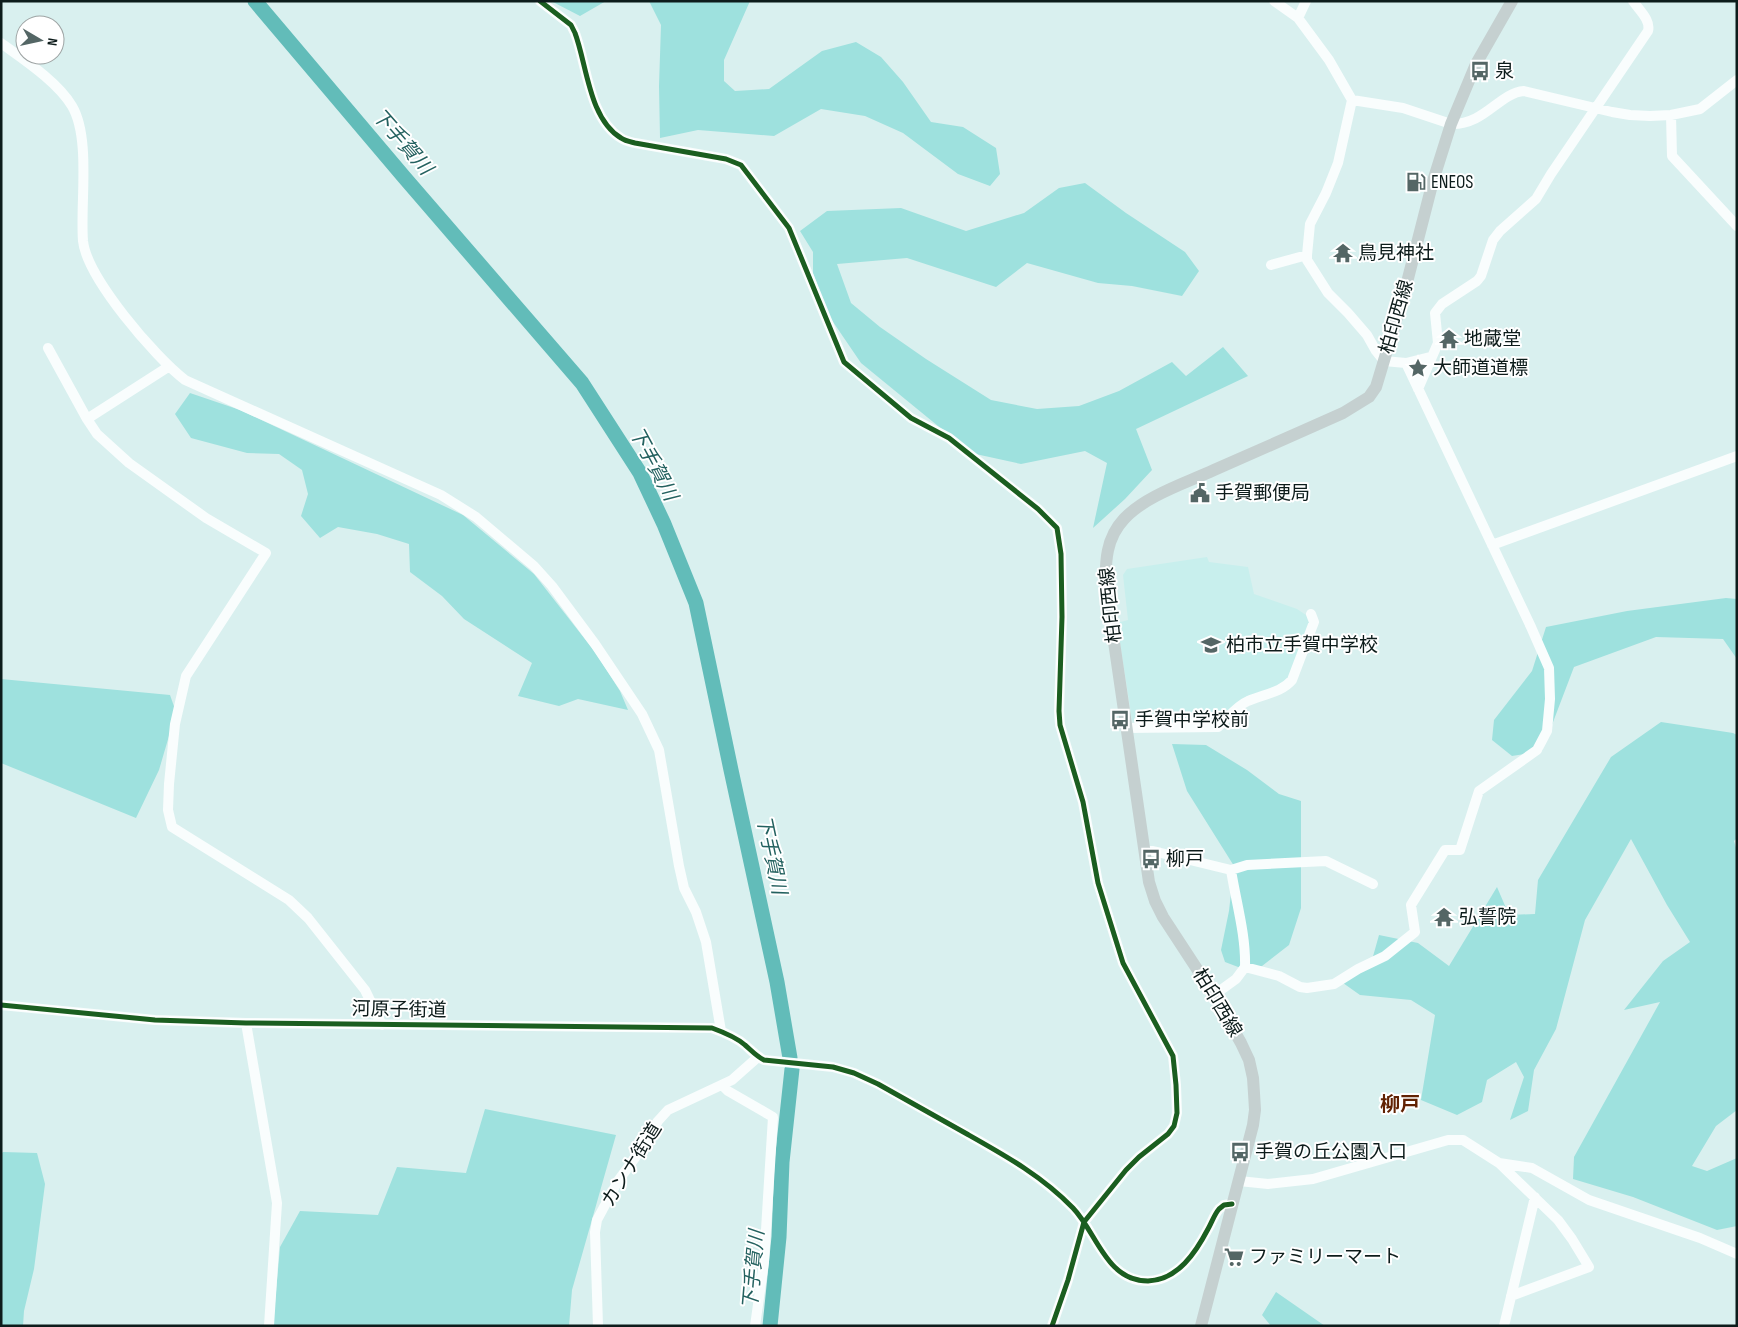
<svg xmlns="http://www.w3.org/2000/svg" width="1738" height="1327" font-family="'Sofia Sans Condensed','Noto Sans JP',sans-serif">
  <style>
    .built { fill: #c8efed }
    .green { fill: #9ee1de }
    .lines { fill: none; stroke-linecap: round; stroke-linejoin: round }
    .river { stroke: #62bcb9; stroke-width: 15 }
    .minor { stroke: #f9fdfd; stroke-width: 10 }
    .major { stroke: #c5d0d0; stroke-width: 12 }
    .cycleway-casing { stroke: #fff; stroke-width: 8 }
    .cycleway { stroke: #1b5e20; stroke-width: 5 }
    .labels { text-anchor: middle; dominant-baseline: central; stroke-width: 4; stroke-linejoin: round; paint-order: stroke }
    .poi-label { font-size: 19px; fill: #0d1c1b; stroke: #fff; text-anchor: start }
    .street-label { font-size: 19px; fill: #0d1c1b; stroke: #fff }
    .water-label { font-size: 20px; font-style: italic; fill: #23615f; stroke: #fff }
    .neighbourhood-label { font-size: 20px; font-weight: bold; fill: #612203; stroke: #fff }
  </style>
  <rect width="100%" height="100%" fill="#d9f0ef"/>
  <path class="built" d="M1207,557L1209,562L1248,567L1254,594L1297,609L1309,617L1311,622L1288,680L1220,722L1137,725L1132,720L1117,623L1128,620L1123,575L1127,569Z"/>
  <path class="green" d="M551,1H606L580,16Z
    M649,1H750L724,60V81L735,91L769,89L822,51L856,42L881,57L903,82L931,122L963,127L996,148L1000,174L990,186L958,174L903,133L865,116L821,109L774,136L698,130L660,138L659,86L661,25Z
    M1085,183L1126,213L1185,252L1199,271L1182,296L1132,286L1098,283L1027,263L996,287L907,258L837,264L851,303L880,327L926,359L991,400L1037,409L1079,406L1119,391L1172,362L1186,376L1223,347L1248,376L1136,429L1152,470L1125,499L1093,528L1107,463L1085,451L1021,464L971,453L861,363L829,316L813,273V252L800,231L827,211L901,208L966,231L1024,213L1059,188Z
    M190,393L240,410L463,515L534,574L595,652L620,691L628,710L578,699L559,706L518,696L532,663L464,619L442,596L410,572L409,544L377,534L338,527L320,538L301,516L308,494L302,470L279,454L247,453L191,438L175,414Z
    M1726,598L1737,599V659L1723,639L1656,637L1574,667L1542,751L1512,756L1492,740L1494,720L1532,671L1546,627L1627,611Z
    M1,679L170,695L176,712L159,770L136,818L1,763Z
    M1661,722L1733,733L1737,735V838L1734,841L1737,851V1110L1716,1126L1692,1166L1707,1171L1737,1158V1226L1717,1230L1633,1197L1573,1179L1574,1157L1660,1002L1624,1010L1663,961L1690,942L1667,905L1631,839L1585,920L1556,1029L1534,1070L1528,1111L1510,1120L1524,1077L1516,1062L1487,1080L1482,1102L1457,1115L1421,1100L1435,1015L1411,1000L1360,995L1343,983L1372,960L1379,935L1418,943L1449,966L1497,887L1509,915L1535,914L1538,880L1611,757Z
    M1172,744L1206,745L1247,770L1279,794L1301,801V908L1289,945L1262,966L1246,970L1225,962L1221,950L1229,911L1234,866L1187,791Z
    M485,1109L616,1135L572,1290L569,1326H273L280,1247L300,1211L378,1215L397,1167L466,1173Z
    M3,1152L37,1153L45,1184L34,1269L24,1311L23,1326H1V1154Z
    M1276,1292L1325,1326H1271L1262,1315Z"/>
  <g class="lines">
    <path class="river" d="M255,1L404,177L582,383L640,473L664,524L696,603L731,770L777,982L790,1058
      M770,1326L779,1237L782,1162L792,1069"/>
    <path class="minor" d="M540,1L571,25L575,33C587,65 589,119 621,138C625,141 631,142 635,143L726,159L741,165L789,228L844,362L911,418L949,438L1038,509L1057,528L1061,554L1062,617L1059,711L1060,725L1083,802L1098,883L1123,963L1173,1056L1176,1085L1177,1113L1174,1126L1168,1134L1139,1157L1126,1170L1084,1222L1068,1280L1052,1326
      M1274,1L1298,18L1329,60L1352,100L1403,108L1451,124C1485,125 1499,93 1524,91L1612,112L1630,115L1650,116L1671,115L1700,109L1737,80
      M1298,18L1306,1
      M1,43C23,59 58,82 72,106C91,138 80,204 83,241C87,278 155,357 185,380L441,495L476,517L534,566L552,586L595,644L642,714L659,750L679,866L684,888L696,912L706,942L721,1031
      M1352,100L1338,163L1326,193L1310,224L1307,255V260L1328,293L1348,313L1367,335L1376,351L1384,361L1406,363L1430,357
      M1671,115L1672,156L1737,226
      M1271,265L1307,255
      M48,348L87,419L97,434L129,463L206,518L266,553L186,676L175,724L169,784L168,810L172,827L289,900L308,918L365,990L382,1025
      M1418,389L1438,343L1435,313L1442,304L1477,281L1481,276L1493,240L1500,231L1536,199L1551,174L1648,31C1651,20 1639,10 1633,1
      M87,419L168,367
      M1492,545L1737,456
      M1126,728L1218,727C1228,718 1236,706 1248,701C1263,694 1281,693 1292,680L1314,622L1311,614
      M1144,851H1153L1231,870L1247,865L1326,861L1373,884
      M1231,870C1236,902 1246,935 1245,967
      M1214,995L1236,979L1245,967L1279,976L1300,987L1307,988L1334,984L1358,969L1385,956L1415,932L1411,905L1445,850H1460L1479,791L1537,750L1547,731L1550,699L1549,668L1531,627L1406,363
      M1,1005L155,1020L246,1023L712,1028C723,1032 736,1037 745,1045C751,1050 756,1056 764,1060L833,1067L854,1073L878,1084C908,1101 938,1118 967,1134C1006,1156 1042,1176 1073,1208C1097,1233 1106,1281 1148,1281C1178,1280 1196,1252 1208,1229C1212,1222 1214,1215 1219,1209L1224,1205L1232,1204
      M246,1023L277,1203L269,1326
      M722,1085L728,1091L773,1117L764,1262L755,1326
      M1499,1163L1558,1220L1572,1239L1589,1267L1511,1296
      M1239,1181L1268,1184L1313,1179L1448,1140H1463L1499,1163L1532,1168L1589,1200L1700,1238L1737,1254
      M598,1326L595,1232L597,1220L618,1181L637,1155L658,1121L668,1110L732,1080L758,1057
      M1504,1326L1535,1197"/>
    <path class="major" d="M1201,1326L1253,1125L1255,1110L1254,1093L1253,1078L1249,1060L1241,1043L1214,995L1163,917L1155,901L1149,882L1106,587C1105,562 1106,538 1124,519C1145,496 1186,483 1214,470C1258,451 1300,432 1343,413L1369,397L1376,387L1404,294L1433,181L1451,124L1476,64L1512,1"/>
    <defs>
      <path id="cycleway" d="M540,1L571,25L575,33C587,65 589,119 621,138C625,141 631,142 635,143L726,159L741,165L789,228L844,362L911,418L949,438L1038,509L1057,528L1061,554L1062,617L1059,711L1060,725L1083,802L1098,883L1123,963L1173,1056L1176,1085L1177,1113L1174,1126L1168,1134L1139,1157L1126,1170L1084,1222L1068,1280L1052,1326
        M1,1005L155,1020L246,1023L712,1028C723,1032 736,1037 745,1045C751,1050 756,1056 764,1060L833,1067L854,1073L878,1084C908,1101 938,1118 967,1134C1006,1156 1042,1176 1073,1208C1097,1233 1106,1281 1148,1281C1178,1280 1196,1252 1208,1229C1212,1222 1214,1215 1219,1209L1224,1205L1232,1204"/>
    </defs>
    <use href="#cycleway" class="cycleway-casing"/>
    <use href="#cycleway" class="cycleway"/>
  </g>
  <defs>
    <symbol id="bus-bare" viewBox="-9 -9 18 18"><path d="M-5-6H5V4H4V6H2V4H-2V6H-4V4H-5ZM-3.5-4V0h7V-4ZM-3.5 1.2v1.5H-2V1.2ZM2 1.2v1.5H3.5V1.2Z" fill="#546665" stroke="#fff" stroke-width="2.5" paint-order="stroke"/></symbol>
    <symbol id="fuel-bare" viewBox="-9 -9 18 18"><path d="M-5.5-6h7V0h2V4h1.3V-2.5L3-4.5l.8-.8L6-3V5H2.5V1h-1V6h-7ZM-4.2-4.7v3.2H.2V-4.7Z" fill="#546665" stroke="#fff" stroke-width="2.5" paint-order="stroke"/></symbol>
    <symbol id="temple-bare" viewBox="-9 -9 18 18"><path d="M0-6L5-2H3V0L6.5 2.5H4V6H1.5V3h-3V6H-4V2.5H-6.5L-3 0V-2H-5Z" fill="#546665" stroke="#fff" stroke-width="2.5" paint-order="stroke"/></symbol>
    <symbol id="sight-bare" viewBox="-9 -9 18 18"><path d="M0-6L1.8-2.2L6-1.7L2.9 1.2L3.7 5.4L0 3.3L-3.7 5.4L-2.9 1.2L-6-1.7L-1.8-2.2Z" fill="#546665" stroke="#fff" stroke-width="2.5" paint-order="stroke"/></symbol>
    <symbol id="civic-bare" viewBox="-9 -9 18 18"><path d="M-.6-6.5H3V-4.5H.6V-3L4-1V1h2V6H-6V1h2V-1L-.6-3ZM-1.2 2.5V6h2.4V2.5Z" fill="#546665" stroke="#fff" stroke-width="2.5" paint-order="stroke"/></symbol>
    <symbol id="school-bare" viewBox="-9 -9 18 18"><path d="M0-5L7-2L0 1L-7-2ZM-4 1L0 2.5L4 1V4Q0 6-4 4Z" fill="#546665" stroke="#fff" stroke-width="2.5" paint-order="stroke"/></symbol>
    <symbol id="supermarket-bare" viewBox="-9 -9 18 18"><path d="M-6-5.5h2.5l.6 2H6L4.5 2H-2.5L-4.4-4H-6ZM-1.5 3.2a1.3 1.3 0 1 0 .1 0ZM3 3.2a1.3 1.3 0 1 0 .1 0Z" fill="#546665" stroke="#fff" stroke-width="2.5" paint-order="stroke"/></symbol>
  </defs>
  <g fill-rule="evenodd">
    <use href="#bus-bare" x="1466" y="57" width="28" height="28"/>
    <use href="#fuel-bare" x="1402" y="168" width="28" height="28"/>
    <use href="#temple-bare" x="1329" y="239" width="28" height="28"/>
    <use href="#temple-bare" x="1435" y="325" width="28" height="28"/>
    <use href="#sight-bare" x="1404" y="354" width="28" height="28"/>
    <use href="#civic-bare" x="1186" y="479" width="28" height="28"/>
    <use href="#school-bare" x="1197" y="631" width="28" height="28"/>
    <use href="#bus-bare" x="1106" y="706" width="28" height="28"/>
    <use href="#bus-bare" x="1137" y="845" width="28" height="28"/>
    <use href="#temple-bare" x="1430" y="903" width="28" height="28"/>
    <use href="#bus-bare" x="1226" y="1138" width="28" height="28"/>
    <use href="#supermarket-bare" x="1220" y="1243" width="28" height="28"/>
  </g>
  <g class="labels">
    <g class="poi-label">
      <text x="1495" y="71">泉</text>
      <text x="1431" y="182">ENEOS</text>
      <text x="1358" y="253">鳥見神社</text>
      <text x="1464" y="339">地蔵堂</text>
      <text x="1433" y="368">大師道道標</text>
      <text x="1215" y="493">手賀郵便局</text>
      <text x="1226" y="645">柏市立手賀中学校</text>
      <text x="1135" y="720">手賀中学校前</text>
      <text x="1166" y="859">柳戸</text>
      <text x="1459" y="917">弘誓院</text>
      <text x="1255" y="1152">手賀の丘公園入口</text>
      <text x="1249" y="1257">ファミリーマート</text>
    </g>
    <g class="street-label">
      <text transform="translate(1397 317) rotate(-74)">柏印西線</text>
      <text transform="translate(1111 605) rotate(-96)">柏印西線</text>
      <text transform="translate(1217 1003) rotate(59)">柏印西線</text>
      <text transform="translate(399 1010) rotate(1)">河原子街道</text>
      <text transform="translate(632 1165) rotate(-58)">カンナ街道</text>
    </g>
    <g class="water-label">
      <text transform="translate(402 142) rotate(49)">下手賀川</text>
      <text transform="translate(653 464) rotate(62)">下手賀川</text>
      <text transform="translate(771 855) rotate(78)">下手賀川</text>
      <text transform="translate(754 1270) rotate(-85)">下手賀川</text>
    </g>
    <g class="neighbourhood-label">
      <text x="1400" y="1105">柳戸</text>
    </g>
  </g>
  <rect width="1738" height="1327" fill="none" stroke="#0d1c1b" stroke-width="5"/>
  <g transform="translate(40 40) rotate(99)"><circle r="24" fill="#ffffff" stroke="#9ea4a4"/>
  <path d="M0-4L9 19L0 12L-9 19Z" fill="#546665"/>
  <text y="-8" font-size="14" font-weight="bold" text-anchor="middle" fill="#0d1c1b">N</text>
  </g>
</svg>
